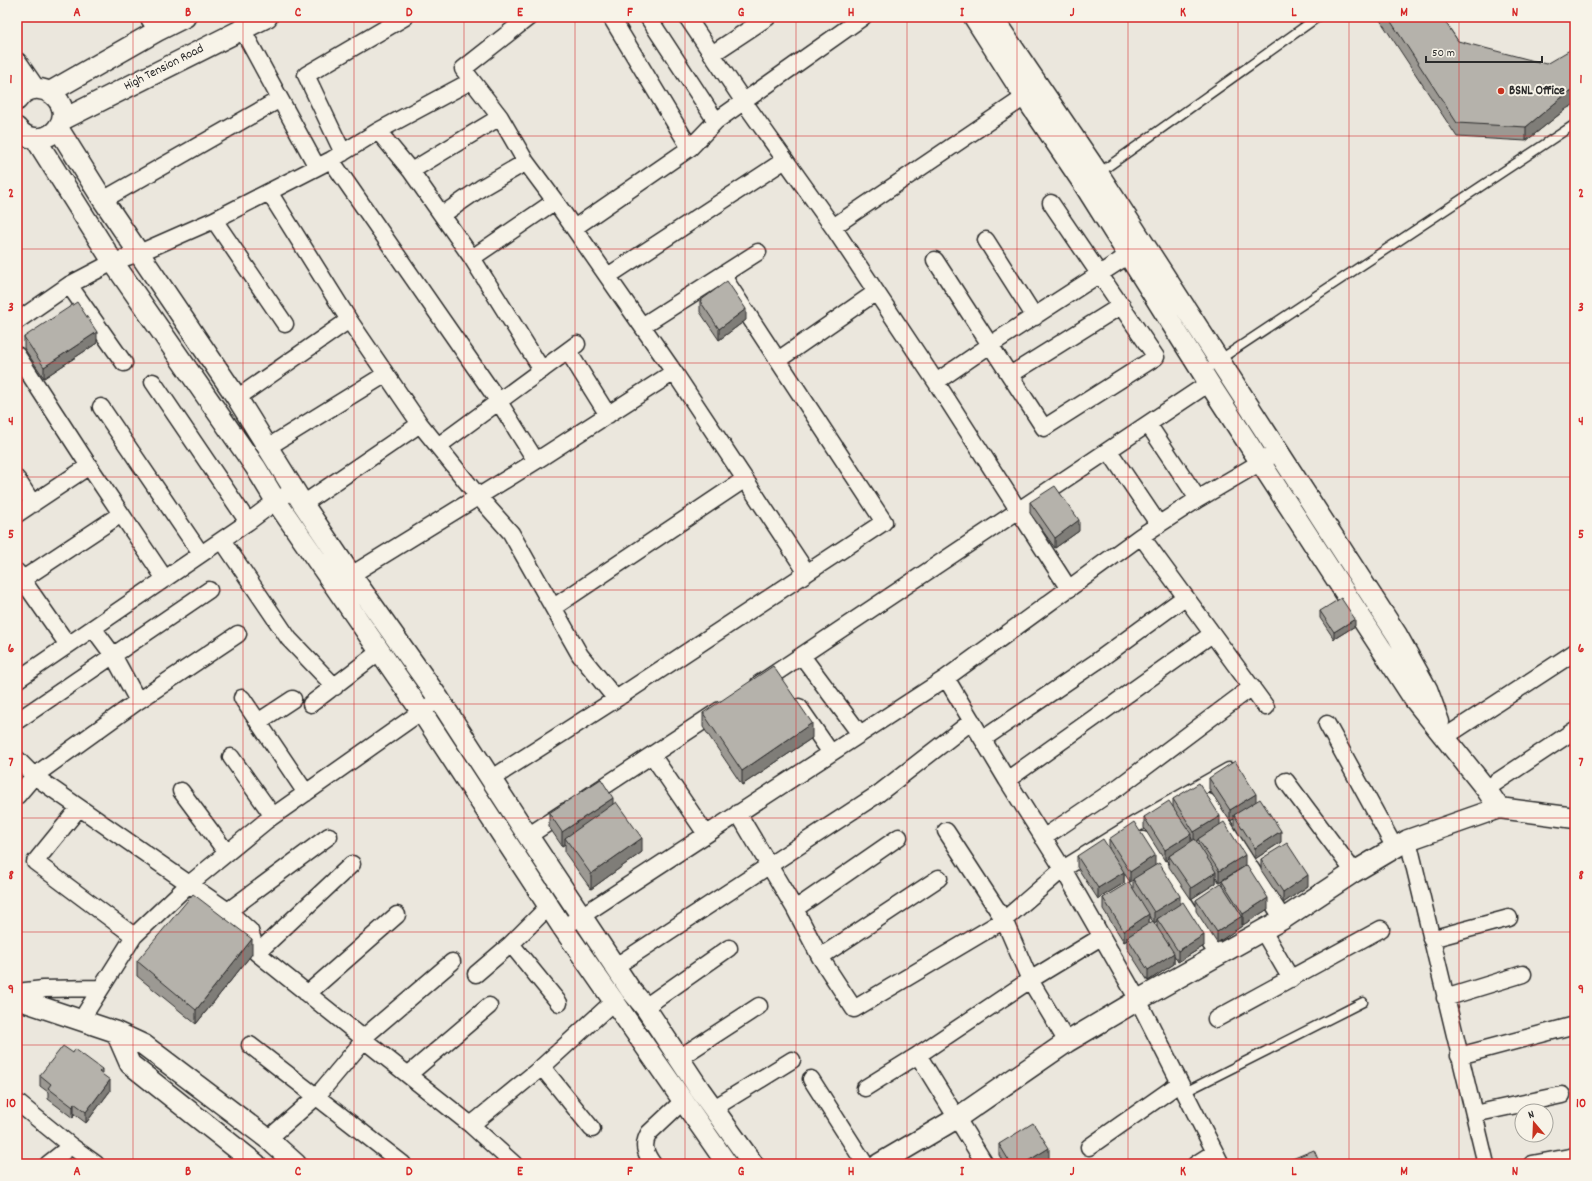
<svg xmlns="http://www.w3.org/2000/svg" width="1592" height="1181" font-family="Dekko,sans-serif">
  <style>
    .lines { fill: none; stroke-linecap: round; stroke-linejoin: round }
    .service-casing { stroke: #2b2b2b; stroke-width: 11 }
    .minor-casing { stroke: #2b2b2b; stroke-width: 19 }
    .tertiary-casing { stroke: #2b2b2b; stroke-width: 23 }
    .service { stroke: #f7f3e8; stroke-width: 8 }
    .minor { stroke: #f7f3e8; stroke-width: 16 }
    .tertiary { stroke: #f7f3e8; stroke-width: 20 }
    .wall { fill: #9c9993; stroke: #2b2b2b; fill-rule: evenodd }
    .shaded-wall { fill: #7f7d78; stroke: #2b2b2b }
    .building { fill: #b5b2ab; stroke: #2b2b2b }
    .grid { fill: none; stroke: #d62828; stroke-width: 1; stroke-opacity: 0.55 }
    .poi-dot { fill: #c8321e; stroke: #f7f3e8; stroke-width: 1.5 }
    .labels { text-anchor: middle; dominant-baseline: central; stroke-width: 4; stroke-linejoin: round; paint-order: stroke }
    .street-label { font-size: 13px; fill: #2b2b2b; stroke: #f7f3e8 }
    .poi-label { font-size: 13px; font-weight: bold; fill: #2b2b2b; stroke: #f7f3e8; text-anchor: start }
    .neatline { fill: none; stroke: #d62828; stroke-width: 1.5 }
    .grid-label { font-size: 13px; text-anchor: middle; font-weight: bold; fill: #d62828 }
  </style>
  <rect width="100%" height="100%" fill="#ebe7dd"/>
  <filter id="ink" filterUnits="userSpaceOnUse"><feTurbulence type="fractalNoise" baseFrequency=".025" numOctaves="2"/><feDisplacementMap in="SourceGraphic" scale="8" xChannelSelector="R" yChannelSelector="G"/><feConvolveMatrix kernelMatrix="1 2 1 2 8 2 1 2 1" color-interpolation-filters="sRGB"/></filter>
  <g filter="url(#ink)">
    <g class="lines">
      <defs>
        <path id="service" d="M1099,173L1318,17
          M1203,372L1219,360L1575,124
          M1185,1092L1363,1002"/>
        <path id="minor" d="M148,17L157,31
          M529,17L463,69L500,117L526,162L555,201L674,372L807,573
          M611,17L690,148L716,121L863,17
          M648,17L716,121
          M687,17L744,102L833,227L936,382L1069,589
          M242,29L317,167
          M712,54L768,17
          M378,131L411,171L472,258L542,370
          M343,153L306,75L405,17
          M331,160L499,402L536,461
          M411,171L500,117
          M269,192L349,320L420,424L478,496L511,533L580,655L616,699
          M103,200L280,99
          M442,215L481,188L526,162
          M214,220L285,324
          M833,227L1035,90
          M574,228L690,148
          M986,240L1035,317
          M472,258L555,201
          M935,260L1044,428L1156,357L1051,203
          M608,276L785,160
          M69,285L124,363
          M17,321L69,285L113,262L139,253L214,220L331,160L378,131L471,81
          M642,326L758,252
          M568,351L608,415
          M17,355L89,466L165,579
          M778,360L876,292
          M1010,375L1122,305
          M153,382L248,522
          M936,382L990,345L1138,249
          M237,398L349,320
          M101,407L201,554
          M1148,424L1198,499
          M438,446L577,344
          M268,447L386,374
          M1109,451L1159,525
          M17,479L33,504
          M303,504L420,424
          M17,514L89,466
          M1141,536L1266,707
          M222,540L289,639L335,687
          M17,572L68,645
          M351,575L536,461L674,372
          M23,579L121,514
          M554,607L745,479
          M93,628L113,655L138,701
          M802,656L860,734
          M946,678L1007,780L1063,869L1138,1000L1221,1164
          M17,680L248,522L276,501L295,489
          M759,684L1209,383
          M242,698L306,793
          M311,704L380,651
          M799,707L831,753
          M17,721L209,590
          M258,722L293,699
          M1327,724L1395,848
          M1445,737L1575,652
          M983,739L1096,662L1185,597
          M652,755L706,834
          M231,757L273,816
          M17,759L34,776L228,911L250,931L257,953L363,1038L364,1040L471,1125L542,1067L614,1001
          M491,779L616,699L884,522L722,275
          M1007,780L1212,634
          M1286,781L1354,872
          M1486,789L1575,730
          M181,791L227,853
          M17,796L34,776L138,701L238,634
          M588,797L720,710
          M1208,802L1283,919
          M79,808L35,862L134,936
          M738,813L795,909L820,957L854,1009L1004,920L1063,869L1134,825L1229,771
          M946,831L1004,920L1030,980L1067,1042
          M528,836L566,811
          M1043,838L1120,786L1252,687
          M1143,840L1218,955
          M1408,840L1486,1164
          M795,909L899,837
          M228,911L329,836
          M563,928L946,678L1141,536L1198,499L1271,456
          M1263,931L1291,979
          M1431,939L1509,918
          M511,944L559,1003
          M257,953L352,864
          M820,957L939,878
          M616,966L878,794L972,721
          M476,974L511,944L549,906
          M17,992L43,989L101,988
          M307,994L397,915
          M1445,998L1523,974
          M645,1007L729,948
          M1216,1019L1381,929
          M81,1020L134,936L188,885L266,821L439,699
          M363,1038L452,962
          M250,1045L403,1164
          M918,1055L985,1164
          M1459,1056L1575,1025
          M679,1058L759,1006
          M542,1067L592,1129
          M408,1075L489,1006
          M811,1079L865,1164
          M865,1088L918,1055L1030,980L1101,937
          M17,1102L71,1146L96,1164
          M714,1108L792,1060
          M1474,1114L1562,1095
          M471,1125L514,1164
          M268,1139L317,1096L364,1040
          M1089,1147L1180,1083
          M48,1164L71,1146
          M653,1164C645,1153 642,1145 649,1133L683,1101
          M1196,1164L1215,1152
          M1532,1164L1575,1156"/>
        <path id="tertiary" d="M974,17L1025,97L1083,183L1209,383L1414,699L1486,789L1499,808
          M992,17L1098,173L1397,635L1427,689L1439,722
          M17,63L35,89
          M50,92L157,31L185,17
          M17,100C37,71 78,104 57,129C53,134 47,137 41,138C31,139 23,136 17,128
          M62,120L267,17
          M58,128L103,200L237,398L303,504L351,575L439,699L528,836L630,989L645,1007L700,1090L753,1164
          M35,138L113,262L256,468L276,501L421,711L563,928L727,1164
          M17,999L116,1032L144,1045L268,1139L296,1164
          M116,1032L130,1064L256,1164
          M879,1164L957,1118L1067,1042L1138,1000L1283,919L1354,872L1408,840L1499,808L1575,818"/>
      </defs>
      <use href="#service" class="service-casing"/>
      <use href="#minor" class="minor-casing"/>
      <use href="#tertiary" class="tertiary-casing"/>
      <use href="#service" class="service"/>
      <use href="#minor" class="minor"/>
      <use href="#tertiary" class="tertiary"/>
    </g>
    <path class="wall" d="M1378,17H1442L1458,41L1566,109L1526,141L1457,137Z
      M700,301L746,320L719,340L700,312Z
      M24,337L97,343L44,378L24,348Z
      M1030,502L1079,531L1055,548L1030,513Z
      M1320,611L1355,626L1334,639L1320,618Z
      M703,713L812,738L742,785L703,727Z
      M1209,778L1256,802L1281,842L1255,859L1234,826V819L1230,821L1209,789Z
      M1173,799L1220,825L1245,866L1219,882L1216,877V883L1191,899L1169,867V858L1165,861L1144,828V817L1173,807ZM1191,837L1193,841L1191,842Z
      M613,804L642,852L591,889L565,853V844L562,846L549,827V813Z
      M1109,839L1155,865L1180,904L1204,946L1178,962L1174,955V964L1148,981L1127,948V940L1124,942L1103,909V898L1133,889V880L1130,882L1124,873V883L1098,899L1077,867V856L1109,849ZM1149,916L1154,923L1157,921V928L1149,923Z
      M1261,859L1308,886L1283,903L1261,870Z
      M1222,881L1268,909L1243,925L1242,924V926L1217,943L1196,911V900L1222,884Z
      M252,954L196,1024L137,976V961Z
      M40,1075H102L110,1091L86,1123L74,1114L73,1118L48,1099V1092L40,1086Z
      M999,1144L1049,1159L1040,1164H1004L999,1155Z"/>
    <path class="shaded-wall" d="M1575,90V104L1566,109L1526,141V127L1566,94Z
      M746,309V320L719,340V329Z
      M97,332V343L44,378V367Z
      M1079,520V531L1055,548V538Z
      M1355,619V626L1334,639V632Z
      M812,723V738L742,785V771Z
      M1256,794V805L1234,815V819L1230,821V810Z
      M613,798V812L565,838V844L562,846V832Z
      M1220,816V827L1198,839V840L1194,843V832Z
      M1281,831V842L1255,859V848Z
      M1191,834V844L1169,856V858L1165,861V850Z
      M642,838V852L591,889V874Z
      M1155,855V866L1130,882V872Z
      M1245,855V866L1219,882V871Z
      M1124,872V883L1098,899V888Z
      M1216,872V883L1191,899V888Z
      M1308,875V886L1283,903V892Z
      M1180,896V906L1157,919V921L1154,923V912Z
      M1268,898V909L1243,925V914Z
      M1149,914V925L1127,937V940L1124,942V931Z
      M1242,916V926L1217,943V932Z
      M1204,935V946L1178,962V951Z
      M252,939V954L196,1024V1010Z
      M1174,953V964L1148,981V970Z
      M102,1069V1080L99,1072Z
      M110,1080V1091L86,1123V1112Z
      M74,1103V1114L73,1118V1107Z
      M1049,1148V1159L1040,1164H1023Z"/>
    <path class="building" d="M1388,17H1442L1458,41L1546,64L1575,47V90L1566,94L1526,127L1457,123Z
      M727,281L746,309L719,329L700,301Z
      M77,302L97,332L44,367L24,337Z
      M1055,486L1079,520L1055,538L1030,502Z
      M1341,598L1355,619L1334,632L1320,611Z
      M773,666L812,723L742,771L703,713Z
      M1235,761L1256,794L1230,810L1209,778Z
      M601,779L613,798L562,832L549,813Z
      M1199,783L1220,816L1194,832L1173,799Z
      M1260,799L1281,831L1255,848L1234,815Z
      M1169,801L1191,834L1165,850L1144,817Z
      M616,802L642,838L591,874L565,838Z
      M1134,822L1155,855L1130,872L1109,839Z
      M1224,822L1245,855L1219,871L1198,839Z
      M1103,839L1124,872L1098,888L1077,856Z
      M1195,839L1216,872L1191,888L1169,856Z
      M1287,843L1308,875L1283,892L1261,859Z
      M1159,863L1180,896L1154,912L1133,879Z
      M1247,865L1268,898L1243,914L1222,881Z
      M1129,882L1149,914L1124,931L1103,898Z
      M1221,883L1242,916L1217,932L1196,900Z
      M193,894L252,939L196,1010L137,961Z
      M1183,902L1204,935L1178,951L1157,919Z
      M1153,921L1174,953L1148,970L1127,937Z
      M63,1046L73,1053L75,1049L102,1069L99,1072L110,1080L86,1112L74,1103L73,1107L48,1088L51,1084L40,1075Z
      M1033,1123L1049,1148L1023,1164H1011L999,1144Z
      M1314,1150L1320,1164H1280Z"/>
  </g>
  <path class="grid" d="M133,17V1164M243,17V1164M354,17V1164M464,17V1164M575,17V1164M685,17V1164M796,17V1164M907,17V1164M1017,17V1164M1128,17V1164M1238,17V1164M1349,17V1164M1459,17V1164M17,136H1575M17,249H1575M17,363H1575M17,477H1575M17,590H1575M17,704H1575M17,818H1575M17,932H1575M17,1045H1575"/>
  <circle class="poi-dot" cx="1501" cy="91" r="4"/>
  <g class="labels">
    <g class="street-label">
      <text transform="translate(164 68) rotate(-27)">High Tension Road</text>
    </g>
    <g class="poi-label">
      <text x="1509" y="91">BSNL Office</text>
    </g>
  </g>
  <rect width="1592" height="1181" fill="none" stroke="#f7f3e8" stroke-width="44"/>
  <g transform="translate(1534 1123) rotate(341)"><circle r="19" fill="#f7f3e8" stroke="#a5a39c"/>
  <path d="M0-3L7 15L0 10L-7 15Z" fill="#c8321e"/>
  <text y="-6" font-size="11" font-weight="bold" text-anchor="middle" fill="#2b2b2b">N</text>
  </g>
  <path d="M1426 56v6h116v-6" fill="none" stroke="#2b2b2b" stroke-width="2"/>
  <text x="1432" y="56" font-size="12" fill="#2b2b2b" stroke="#f7f3e8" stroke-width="3" paint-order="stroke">50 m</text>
  <rect x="22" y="22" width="1548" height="1137" class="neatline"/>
  <g class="grid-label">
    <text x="77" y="16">A</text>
    <text x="188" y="16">B</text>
    <text x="298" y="16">C</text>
    <text x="409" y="16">D</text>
    <text x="520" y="16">E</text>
    <text x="630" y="16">F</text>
    <text x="741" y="16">G</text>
    <text x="851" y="16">H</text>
    <text x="962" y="16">I</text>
    <text x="1072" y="16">J</text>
    <text x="1183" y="16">K</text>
    <text x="1294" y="16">L</text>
    <text x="1404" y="16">M</text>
    <text x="1515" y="16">N</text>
    <text x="11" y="83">1</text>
    <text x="1581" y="83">1</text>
    <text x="11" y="197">2</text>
    <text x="1581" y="197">2</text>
    <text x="11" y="311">3</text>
    <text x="1581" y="311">3</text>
    <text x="11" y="425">4</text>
    <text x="1581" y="425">4</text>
    <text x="11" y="538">5</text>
    <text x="1581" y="538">5</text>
    <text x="11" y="652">6</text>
    <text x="1581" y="652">6</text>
    <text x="11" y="766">7</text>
    <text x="1581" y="766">7</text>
    <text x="11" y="879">8</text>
    <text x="1581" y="879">8</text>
    <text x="11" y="993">9</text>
    <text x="1581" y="993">9</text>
    <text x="11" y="1107">10</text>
    <text x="1581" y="1107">10</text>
    <text x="77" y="1175">A</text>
    <text x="188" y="1175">B</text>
    <text x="298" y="1175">C</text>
    <text x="409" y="1175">D</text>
    <text x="520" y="1175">E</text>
    <text x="630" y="1175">F</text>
    <text x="741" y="1175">G</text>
    <text x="851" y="1175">H</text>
    <text x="962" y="1175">I</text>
    <text x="1072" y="1175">J</text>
    <text x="1183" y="1175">K</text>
    <text x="1294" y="1175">L</text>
    <text x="1404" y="1175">M</text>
    <text x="1515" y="1175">N</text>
  </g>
</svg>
